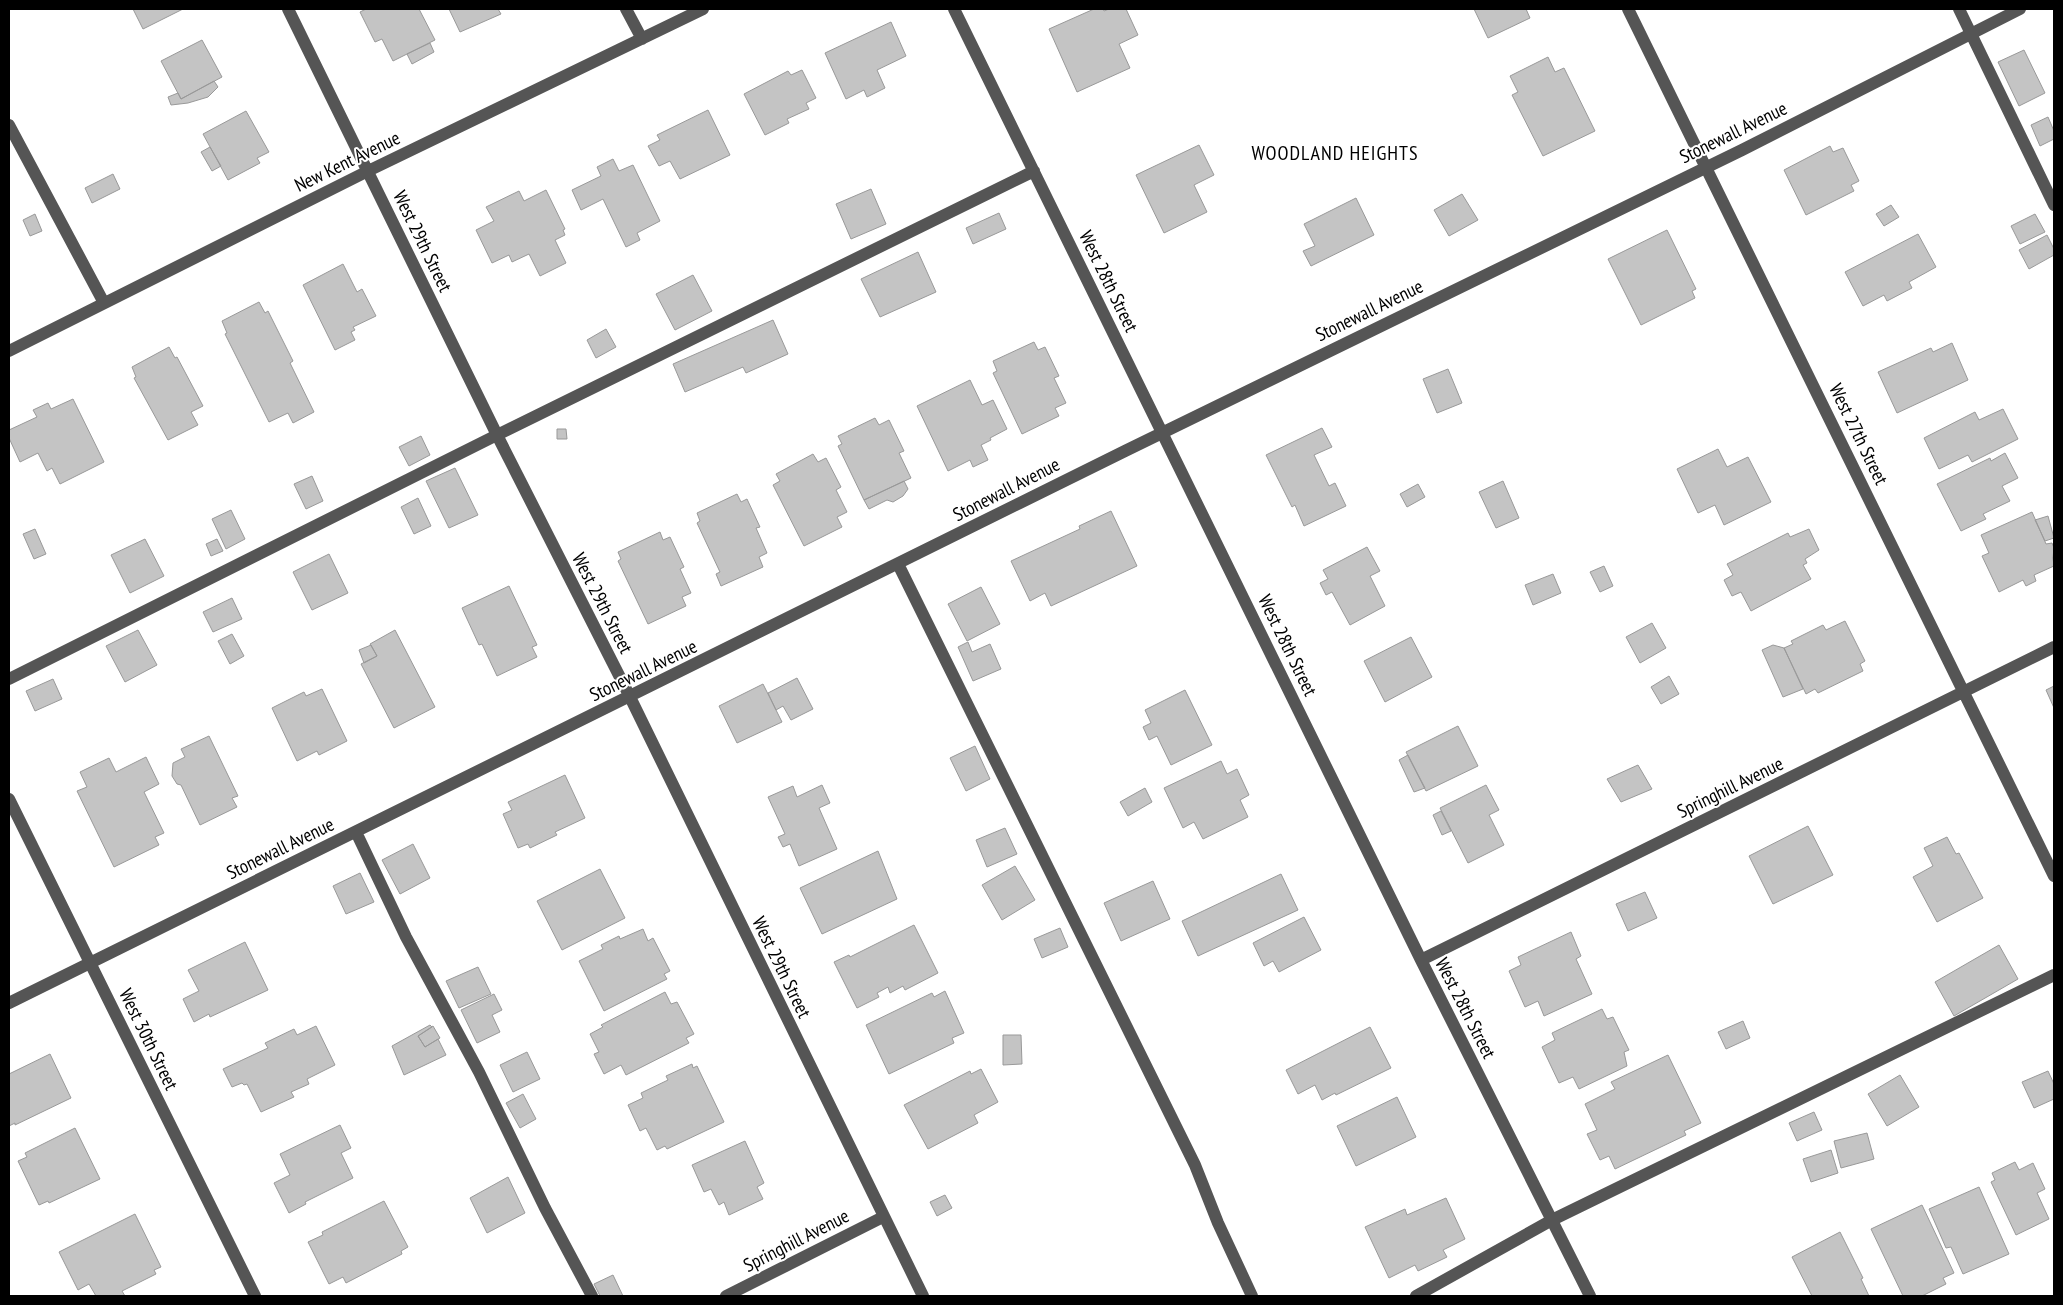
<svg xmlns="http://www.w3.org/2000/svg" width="2063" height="1305" font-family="'PT Sans Narrow',sans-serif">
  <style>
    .building { fill: #c4c4c4; stroke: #999 }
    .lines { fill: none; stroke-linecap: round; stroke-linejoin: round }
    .minor { stroke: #555; stroke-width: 12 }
    .labels { text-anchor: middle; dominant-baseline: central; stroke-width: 4; stroke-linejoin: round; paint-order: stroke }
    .street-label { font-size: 19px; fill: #000; stroke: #fff }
    .neighbourhood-label { font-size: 20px; letter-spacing: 1px; fill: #000; stroke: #fff }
  </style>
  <rect width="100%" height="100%" fill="#fff"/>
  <path class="building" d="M133,9H183L143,29Z
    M366,9H419L435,40L393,61L382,39L375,42L360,12Z
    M449,9H498L501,14L460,32Z
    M1094,9H1103L1104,11L1109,9H1126L1138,35L1119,44L1130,68L1077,92L1049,29Z
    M1474,9H1526L1530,18L1488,38Z
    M891,22L906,56L877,70L885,88L867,97L864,90L846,99L825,53Z
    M202,40L222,77L181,99L161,61Z
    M430,43L434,52L412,64L407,54Z
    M2024,50L2045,93L2019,106L1998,62Z
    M1548,57L1555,72L1564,68L1595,131L1543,156L1512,95L1518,92L1510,76Z
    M802,70L816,98L806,103L809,109L787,119L789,123L765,135L744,94L788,71L791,75Z
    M214,81L218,87L208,97L188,103L171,105L168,97L178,93L181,99Z
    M708,110L730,155L680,179L670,161L659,166L648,146L660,140L657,135Z
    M246,111L269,152L257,158L260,163L228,180L203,134Z
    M2048,117L2054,131V139L2040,146L2031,125Z
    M1199,145L1214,175L1194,185L1207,212L1164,233L1136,175Z
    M1830,146L1833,152L1843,148L1859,181L1851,185L1854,191L1806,215L1784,170Z
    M210,147L221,166L212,171L201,152Z
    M613,159L619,171L633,165L660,221L637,233L640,240L626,247L603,199L581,210L572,190L601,176L597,167Z
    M113,174L120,189L92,203L85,188Z
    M871,189L886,224L851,239L836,204Z
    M546,190L565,229L563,230L565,235L555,240L566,263L540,276L529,254L512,262L509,255L492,263L476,230L494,221L486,207L519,191L524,201Z
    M1462,194L1478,220L1449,236L1434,210Z
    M1356,198L1374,235L1311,266L1303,251L1315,246L1304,224Z
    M1891,205L1899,217L1884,226L1876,214Z
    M999,213L1006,229L973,244L966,228Z
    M35,214L42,231L30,236L23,220Z
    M2035,214L2045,232L2020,244L2011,226Z
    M1667,230L1696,289L1692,291L1695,298L1641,325L1608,259Z
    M1918,234L1936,267L1909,282L1912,288L1887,301L1884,295L1863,306L1845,272Z
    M2047,235L2054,249V255L2029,269L2019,250Z
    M918,252L936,292L880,317L861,279Z
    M343,264L357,292L362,289L376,316L353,327L355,330L351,332L355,340L335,350L303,285Z
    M693,275L712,311L675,330L656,294Z
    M259,302L265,313L268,311L293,361L290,363L314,412L293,423L288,413L269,422L225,334L227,333L222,321Z
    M773,320L788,354L746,373L743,367L685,392L673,364Z
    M606,329L616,347L596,358L587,340Z
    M1034,342L1038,350L1045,347L1059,376L1054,378L1066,403L1055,408L1059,416L1022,434L993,373L997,371L993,361Z
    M1952,343L1968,380L1897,413L1878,372L1931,348L1933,352Z
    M169,347L175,358L177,357L203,406L191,412L198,425L168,440L134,378L136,377L132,367Z
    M1448,369L1462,403L1437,413L1423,379Z
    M970,380L982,405L993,400L1007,429L990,438L991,440L981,445L988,460L973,467L970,460L948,471L917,406Z
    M73,399L104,462L60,484L52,468L47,471L38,453L20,462L9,438V430L37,417L33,410L48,403L51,409Z
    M2003,409L2018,439L1972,462L1968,455L1939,469L1924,438L1975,412L1979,420Z
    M875,418L879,425L889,420L904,451L899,453L911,478L864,500L838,446L842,444L838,436Z
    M1322,428L1332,447L1314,455L1329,486L1335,483L1346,506L1304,526L1295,505L1292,507L1266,455Z
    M557,429H566L567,439H557Z
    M421,436L430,455L409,466L399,447Z
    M1718,449L1727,467L1748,457L1771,502L1724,525L1715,505L1698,513L1677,469Z
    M2005,453L2018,478L2002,486L2010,501L1983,514L1986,519L1961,531L1937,484L1990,458L1991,461Z
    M813,454L818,462L826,458L841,487L836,490L847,512L837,517L842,527L804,546L773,485L780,481L776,474Z
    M455,468L478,515L449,528L426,481Z
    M312,476L323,501L306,509L294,484Z
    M904,481L908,489L903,496L893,502L887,500L869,509L864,500Z
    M1503,481L1519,518L1496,528L1479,492Z
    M1418,484L1425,497L1407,507L1400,494Z
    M737,494L741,502L747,499L760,527L756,528L767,553L759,557L763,567L721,586L716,574L720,572L697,523L700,521L697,513Z
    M418,498L431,526L414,534L401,507Z
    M231,510L245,539L226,549L212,519Z
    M1111,511L1137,566L1051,606L1045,593L1030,601L1011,561L1080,529L1079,526Z
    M2032,512L2046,544L2052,543L2054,548L2053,558L2054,566L2034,575L2036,581L2026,586L2023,580L1999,592L1982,556L1989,553L1981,535Z
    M2048,516L2054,538L2045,541L2035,520Z
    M35,529L46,554L34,559L23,534Z
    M1809,529L1819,550L1805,559L1807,563L1803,565L1811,579L1751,611L1741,592L1732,596L1724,580L1733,575L1727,564L1788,533L1790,537Z
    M660,532L663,540L670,537L684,567L680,569L691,593L682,597L686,606L648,624L618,561L621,559L618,552Z
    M145,539L164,576L130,593L111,555Z
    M217,539L223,551L211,556L206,544Z
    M1367,547L1380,571L1370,576L1385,606L1350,625L1332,592L1326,595L1320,583L1328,579L1323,570Z
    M329,554L348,593L312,610L293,572Z
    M1604,566L1613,586L1600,592L1590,572Z
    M1553,574L1561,593L1533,605L1525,585Z
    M509,586L537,645L532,647L537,657L497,676L482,644L479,645L462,608Z
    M981,587L1000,624L967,641L948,604Z
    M232,598L242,619L213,632L203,612Z
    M1845,621L1865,661L1860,664L1863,671L1818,693L1815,689L1806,694L1784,648L1793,644L1791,641L1823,625L1826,630Z
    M1652,623L1666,648L1640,663L1626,637Z
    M138,630L157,665L125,682L106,646Z
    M395,630L435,707L394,728L361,664L377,656L370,644Z
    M232,634L244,656L230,664L218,641Z
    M1411,637L1432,677L1385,702L1364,661Z
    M968,642L972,652L990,644L1001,669L973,681L958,647Z
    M371,645L377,656L364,663L359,650Z
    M1773,645L1784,648L1803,689L1783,697L1762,650Z
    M1669,676L1679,694L1661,704L1651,687Z
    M797,678L813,709L791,720L783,706L776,710L768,693Z
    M53,679L62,699L35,711L26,691Z
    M763,684L782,722L737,743L719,706Z
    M2054,686V708L2046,690Z
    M322,689L347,741L319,755L317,751L297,761L272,708L304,692L306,696Z
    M1185,690L1212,745L1171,765L1157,736L1149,740L1143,727L1151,723L1145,710Z
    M1458,726L1478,766L1426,791L1406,752Z
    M209,736L238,796L232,798L237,807L200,825L181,785L177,784L172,776L173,763L185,757L181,749Z
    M975,746L990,779L966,791L950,758Z
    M1408,755L1425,788L1414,792L1399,760Z
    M146,757L159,784L144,792L164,833L155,837L159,845L114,867L77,791L87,787L80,772L109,758L116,772Z
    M1221,761L1227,774L1237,769L1249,795L1240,800L1248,817L1203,839L1194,822L1183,828L1164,788Z
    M1638,765L1652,789L1621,802L1607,779Z
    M565,775L585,818L555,832L557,835L530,848L528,844L518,848L503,814L512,810L508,802Z
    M822,785L830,803L819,808L837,849L799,866L790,844L783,847L778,837L785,834L768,797L793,786L797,797Z
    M1486,785L1499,810L1489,815L1504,845L1468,863L1440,808Z
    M1145,788L1152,802L1128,816L1120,802Z
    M1441,811L1451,831L1442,835L1433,815Z
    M1808,826L1833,875L1773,904L1749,856Z
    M1005,828L1017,854L987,867L976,840Z
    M1947,837L1956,854L1959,853L1983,898L1937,922L1913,877L1933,866L1924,848Z
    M413,844L430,878L400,894L382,860Z
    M878,851L897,899L822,934L800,888Z
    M1015,866L1035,900L1002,920L982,885Z
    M600,869L625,918L562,950L537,901Z
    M360,873L374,902L346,914L333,886Z
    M1281,874L1298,910L1198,956L1182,921Z
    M1153,881L1170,919L1121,941L1104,903Z
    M1645,892L1657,918L1628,931L1616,904Z
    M1304,917L1321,950L1279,972L1273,961L1264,966L1253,943Z
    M914,925L938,973L905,990L903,986L890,993L888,987L877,993L879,997L857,1008L834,962L849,955L850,957Z
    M1060,928L1068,947L1042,958L1034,939Z
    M643,929L648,941L653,938L670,971L664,974L667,979L604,1011L579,961L603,949L601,945L619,936L620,939Z
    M1571,932L1581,956L1576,959L1592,994L1544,1016L1538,1001L1525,1007L1509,971L1521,965L1518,957Z
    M245,942L268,990L210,1017L209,1014L194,1022L183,999L199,991L188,970Z
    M1999,945L2018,979L1954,1016L1935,982Z
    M478,967L491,994L459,1008L446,981Z
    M945,991L964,1033L952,1038L954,1043L889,1074L866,1025L932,993L934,997Z
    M665,992L671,1004L677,1002L694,1034L686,1038L689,1043L626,1075L621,1065L604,1074L594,1054L599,1052L590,1034L603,1027L601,1025Z
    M494,994L502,1010L492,1015L500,1032L477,1043L461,1010Z
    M1602,1009L1607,1019L1613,1017L1628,1048L1629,1050L1624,1052L1627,1066L1579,1089L1573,1077L1559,1083L1542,1047L1555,1040L1552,1033Z
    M1743,1021L1750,1038L1726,1049L1718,1032Z
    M430,1025L432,1027L418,1036L425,1047L438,1039L446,1055L404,1075L392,1046Z
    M316,1026L335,1065L307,1079L309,1084L291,1092L294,1097L261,1112L247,1084L244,1085L242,1083L232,1087L223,1069L268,1048L265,1043L294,1029L297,1035Z
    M433,1026L440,1038L425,1047L418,1036Z
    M1370,1027L1391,1068L1336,1095L1335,1093L1322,1100L1315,1085L1298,1094L1286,1070Z
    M1003,1035H1021L1022,1064L1003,1065Z
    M527,1052L540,1079L513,1092L500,1065Z
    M50,1054L71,1098L15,1125V1123L9,1126V1074Z
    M1668,1055L1701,1123L1684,1131L1686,1135L1615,1169L1609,1156L1600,1160L1587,1134L1597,1130L1585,1104L1615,1089L1611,1082Z
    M692,1064L693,1068L697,1066L724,1122L667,1149L665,1146L657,1150L646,1128L640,1131L628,1105L643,1098L641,1093L668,1080L666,1076Z
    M981,1069L998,1102L974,1115L978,1123L928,1149L904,1105L970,1071L971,1074Z
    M2048,1071L2054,1084V1099L2034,1108L2022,1082Z
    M1900,1075L1919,1107L1887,1126L1868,1094Z
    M523,1094L536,1119L520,1128L506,1103Z
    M1397,1097L1416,1137L1356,1166L1337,1126Z
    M1814,1112L1822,1130L1797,1141L1789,1123Z
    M340,1125L351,1148L341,1153L353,1178L305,1202L306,1204L289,1213L274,1183L290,1175L280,1154Z
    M75,1128L100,1179L49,1203L48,1201L39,1205L18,1161L27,1157L25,1153Z
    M1867,1133L1874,1159L1841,1168L1834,1141Z
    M745,1141L764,1183L757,1187L763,1199L729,1215L724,1202L719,1205L711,1189L704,1192L692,1165Z
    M1831,1150L1838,1173L1811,1182L1803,1159Z
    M2015,1162L2019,1170L2033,1163L2045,1189L2037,1193L2049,1219L2016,1235L1991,1182L1995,1180L1992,1173Z
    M508,1177L525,1213L487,1233L470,1198Z
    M1979,1187L2009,1254L1963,1274L1951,1247L1946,1248L1929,1209Z
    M945,1195L952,1208L937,1216L930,1202Z
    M1446,1198L1465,1239L1443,1250L1447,1257L1418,1271L1415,1265L1389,1278L1365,1227L1405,1209L1407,1215Z
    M384,1201L408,1247L401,1251L402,1254L346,1283L343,1277L329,1284L308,1242L323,1235L322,1232Z
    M1922,1205L1954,1273L1943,1278L1946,1284L1922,1296H1903L1871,1229Z
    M135,1214L161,1267L154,1270L156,1274L122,1291L125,1296H96L89,1284L78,1290L59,1252Z
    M1840,1232L1863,1278L1861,1279L1869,1296H1812L1792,1257Z
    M613,1275L623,1296H600L594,1284Z"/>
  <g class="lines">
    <path class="minor" d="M288,9L497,435L630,697L923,1296
      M626,9L642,39
      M954,9L1421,960L1590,1296
      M1628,9L2054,876
      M1959,9L2054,205
      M9,125L104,303
      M9,351L368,171L703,9
      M898,564L1195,1165L1218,1223L1252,1296
      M9,679L497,435L1034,171
      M9,799L255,1296
      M356,832L406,937L479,1072L545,1208L592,1296
      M1421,960L2054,647
      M9,1003L1125,451L1742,150L2020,9
      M726,1296L883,1217
      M1416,1296L1552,1220L2054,975"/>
  </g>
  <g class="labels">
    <g class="street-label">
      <text transform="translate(1733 132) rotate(-26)">Stonewall Avenue</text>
      <text transform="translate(347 161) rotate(-26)">New Kent Avenue</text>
      <text transform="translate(423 241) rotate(64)">West 29th Street</text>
      <text transform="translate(1109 281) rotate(64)">West 28th Street</text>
      <text transform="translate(1369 310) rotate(-26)">Stonewall Avenue</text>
      <text transform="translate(1859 434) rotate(64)">West 27th Street</text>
      <text transform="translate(1006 489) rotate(-27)">Stonewall Avenue</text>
      <text transform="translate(603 603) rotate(63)">West 29th Street</text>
      <text transform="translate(1288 645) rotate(64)">West 28th Street</text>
      <text transform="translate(643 670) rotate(-26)">Stonewall Avenue</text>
      <text transform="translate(1730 787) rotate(-26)">Springhill Avenue</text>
      <text transform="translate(280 848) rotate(-26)">Stonewall Avenue</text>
      <text transform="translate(782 967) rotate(64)">West 29th Street</text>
      <text transform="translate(1466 1008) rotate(63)">West 28th Street</text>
      <text transform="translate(149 1039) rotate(64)">West 30th Street</text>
      <text transform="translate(796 1240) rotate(-27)">Springhill Avenue</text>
    </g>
    <g class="neighbourhood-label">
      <text x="1335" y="153">WOODLAND HEIGHTS</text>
    </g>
  </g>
  <rect width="2063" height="1305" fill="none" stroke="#000000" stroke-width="20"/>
</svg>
